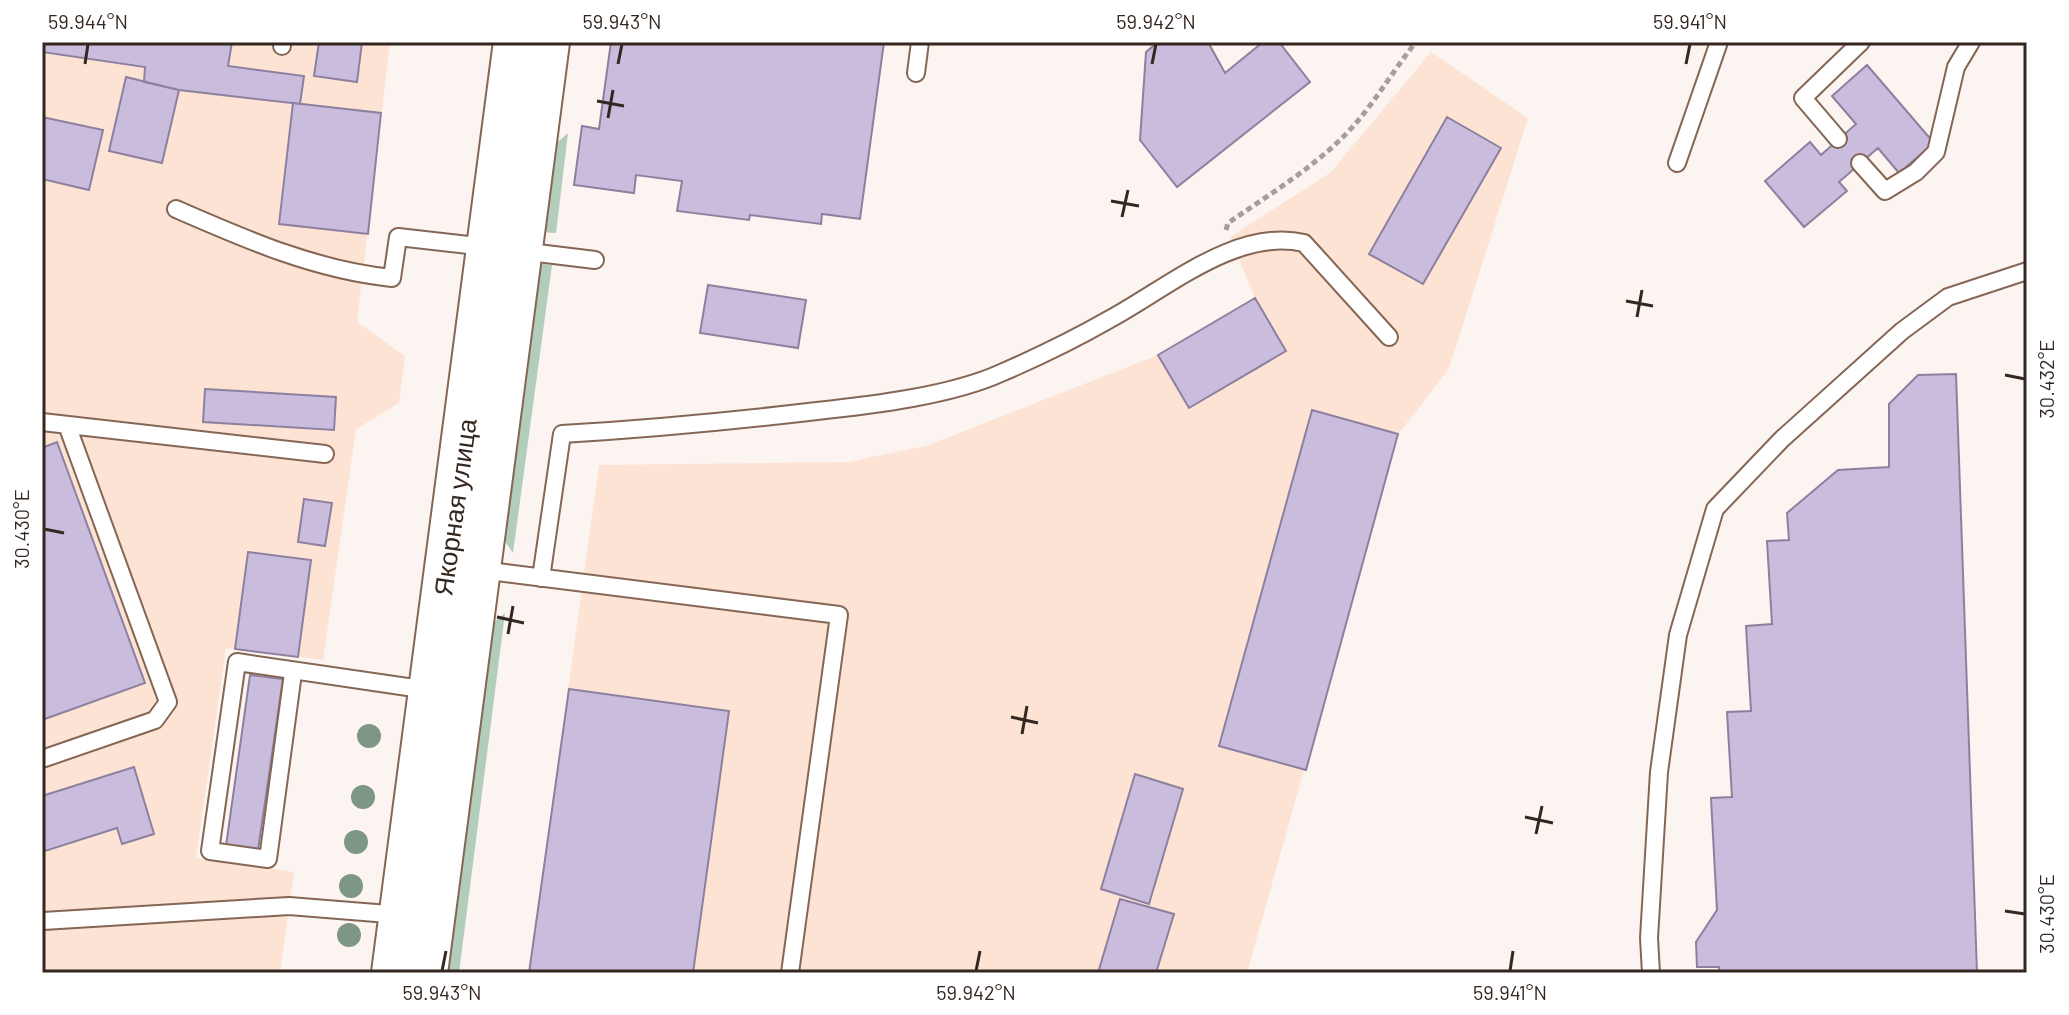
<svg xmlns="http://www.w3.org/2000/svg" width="2069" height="1015" font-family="Barlow,sans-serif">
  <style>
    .built { fill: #fde3d4 }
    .green { fill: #b3cdbb }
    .building { fill: #c9bcdd; stroke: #8d809f; stroke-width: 2 }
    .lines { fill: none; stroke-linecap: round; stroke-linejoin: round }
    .service-casing { stroke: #856655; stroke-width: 20 }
    .tertiary-casing { stroke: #856655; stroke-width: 46 }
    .path { stroke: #a89e99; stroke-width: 5; stroke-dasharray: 6 4; stroke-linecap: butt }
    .service { stroke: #fff; stroke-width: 16 }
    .tertiary { stroke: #fff; stroke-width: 42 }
    .tree { fill: #7e9684 }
    .ticks { fill: none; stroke: #342720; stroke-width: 3 }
    .labels { text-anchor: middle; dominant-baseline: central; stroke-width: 6; stroke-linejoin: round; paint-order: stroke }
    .street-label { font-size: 26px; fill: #342720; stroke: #fff }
    .neatline { fill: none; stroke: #342720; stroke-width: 3 }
    .ticks-label { font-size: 20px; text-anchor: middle; fill: #342720 }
  </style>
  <rect width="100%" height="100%" fill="#fbf4f0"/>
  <path class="built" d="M42,42H390L357,322L405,356L399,403L356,429L323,660L226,648L196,858L294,872L280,973H42Z
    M1431,52L1528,118L1449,369L1398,434L1247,973H529L599,465L849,462L929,445L1158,355L1255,298L1230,237L1330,173Z"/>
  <path class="green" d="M568,133L556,233L541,232L552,147Z
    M536,263L552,265L513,553L502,537Z
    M505,613L459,973H444L492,624Z"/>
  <path class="building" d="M42,42H232L228,66L304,76L300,104L179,90L144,82L145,67L42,52Z
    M319,42H362L357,82L314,76Z
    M611,42H884L860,219L822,214L821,224L750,215L749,220L677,211L682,181L636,175L634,193L574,185L582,126L599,129Z
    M1158,42H1208L1225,73L1263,42H1279L1310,82L1177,187L1140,140L1146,52Z
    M1867,65L1934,143L1899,173L1878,148L1839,182L1847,191L1804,227L1765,181L1810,142L1821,155L1856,124L1832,96Z
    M126,77L179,90L162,163L109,151Z
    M293,103L381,113L368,234L279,224Z
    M42,117L103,130L89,190L42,179Z
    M1447,117L1501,148L1423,284L1369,254Z
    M708,285L806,300L798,348L700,333Z
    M1255,298L1286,351L1189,408L1158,355Z
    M1956,374L1977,973H1719V967H1697L1696,942L1717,910L1711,798L1732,797L1727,712L1751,711L1746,626L1772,624L1767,541L1789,540L1787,513L1838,470L1889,467V404L1918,375Z
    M205,389L336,397L334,430L203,422Z
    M1312,410L1398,434L1306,770L1219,746Z
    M57,442L145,683L42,720V448Z
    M304,499L332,503L325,546L298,542Z
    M248,552L311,560L298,657L235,649Z
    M250,675L283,679L258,850L226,846Z
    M569,689L729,711L693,973H529Z
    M134,767L154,834L122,844L117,828L42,852V796Z
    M1135,774L1183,789L1149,904L1101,889Z
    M1120,899L1174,914L1156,973H1098Z"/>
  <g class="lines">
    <defs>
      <path id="service" d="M282,46V42
        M916,73L920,42
        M1838,139L1803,98L1861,42
        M1677,163L1719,42
        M1860,163L1885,191L1916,172L1936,152L1956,67L1971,42
        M176,209C247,240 315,270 392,278L398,237L486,247
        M521,251L595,260
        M42,422L325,454
        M481,570L839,615L790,973
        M541,578L562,434C647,429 732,421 817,411C872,405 950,396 1001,373C1038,357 1075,339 1110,319C1166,289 1237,227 1304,243L1389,337
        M293,673L268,859L210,851L237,662L428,690
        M42,759L155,720L168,702L67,425
        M43,921L289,906L401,915
        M1651,973L1649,938L1659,772L1678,635L1715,509L1782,439L1902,331L1948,297L2027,271"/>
      <path id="tertiary" d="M393,973L515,42
        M426,973L548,42"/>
    </defs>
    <use href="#service" class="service-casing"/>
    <use href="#tertiary" class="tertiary-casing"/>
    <path class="path" d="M1226,230L1228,223C1267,196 1310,170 1344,136C1372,108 1391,73 1416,42"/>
    <use href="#service" class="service"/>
    <use href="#tertiary" class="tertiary"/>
  </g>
  <g class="tree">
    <circle cx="369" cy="736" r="12"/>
    <circle cx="363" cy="797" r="12"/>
    <circle cx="356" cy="842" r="12"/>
    <circle cx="351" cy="886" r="12"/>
    <circle cx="349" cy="935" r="12"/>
  </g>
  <path class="ticks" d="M85,64L88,44M618,64L622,44M1152,64L1156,44M1686,64L1690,44M597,101L624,106M608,118L613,90M1111,201L1139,206M1122,217L1128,190M1626,301L1653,306M1637,317L1642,290M2005,375L2025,379M44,529L64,533M497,617L524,623M508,634L513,606M1011,717L1038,723M1022,734L1027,706M1525,817L1553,823M1536,834L1542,806M2005,911L2025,914M442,971L446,951M976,971L980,951M1510,971L1513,951"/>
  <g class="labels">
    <g class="street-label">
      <text transform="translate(454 507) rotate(-82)">Якорная улица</text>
    </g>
  </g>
  <rect width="2069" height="1015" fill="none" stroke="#ffffff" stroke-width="88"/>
  <rect x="44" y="44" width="1981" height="927" class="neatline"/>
  <g class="ticks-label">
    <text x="88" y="29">59.944°N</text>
    <text x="622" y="29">59.943°N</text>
    <text x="1156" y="29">59.942°N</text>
    <text x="1690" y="29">59.941°N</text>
    <text transform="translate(2047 379) rotate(-90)" y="7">30.432°E</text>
    <text transform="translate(22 529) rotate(-90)" y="7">30.430°E</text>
    <text transform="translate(2047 914) rotate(-90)" y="7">30.430°E</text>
    <text x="442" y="1000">59.943°N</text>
    <text x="976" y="1000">59.942°N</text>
    <text x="1510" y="1000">59.941°N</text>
  </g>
</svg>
